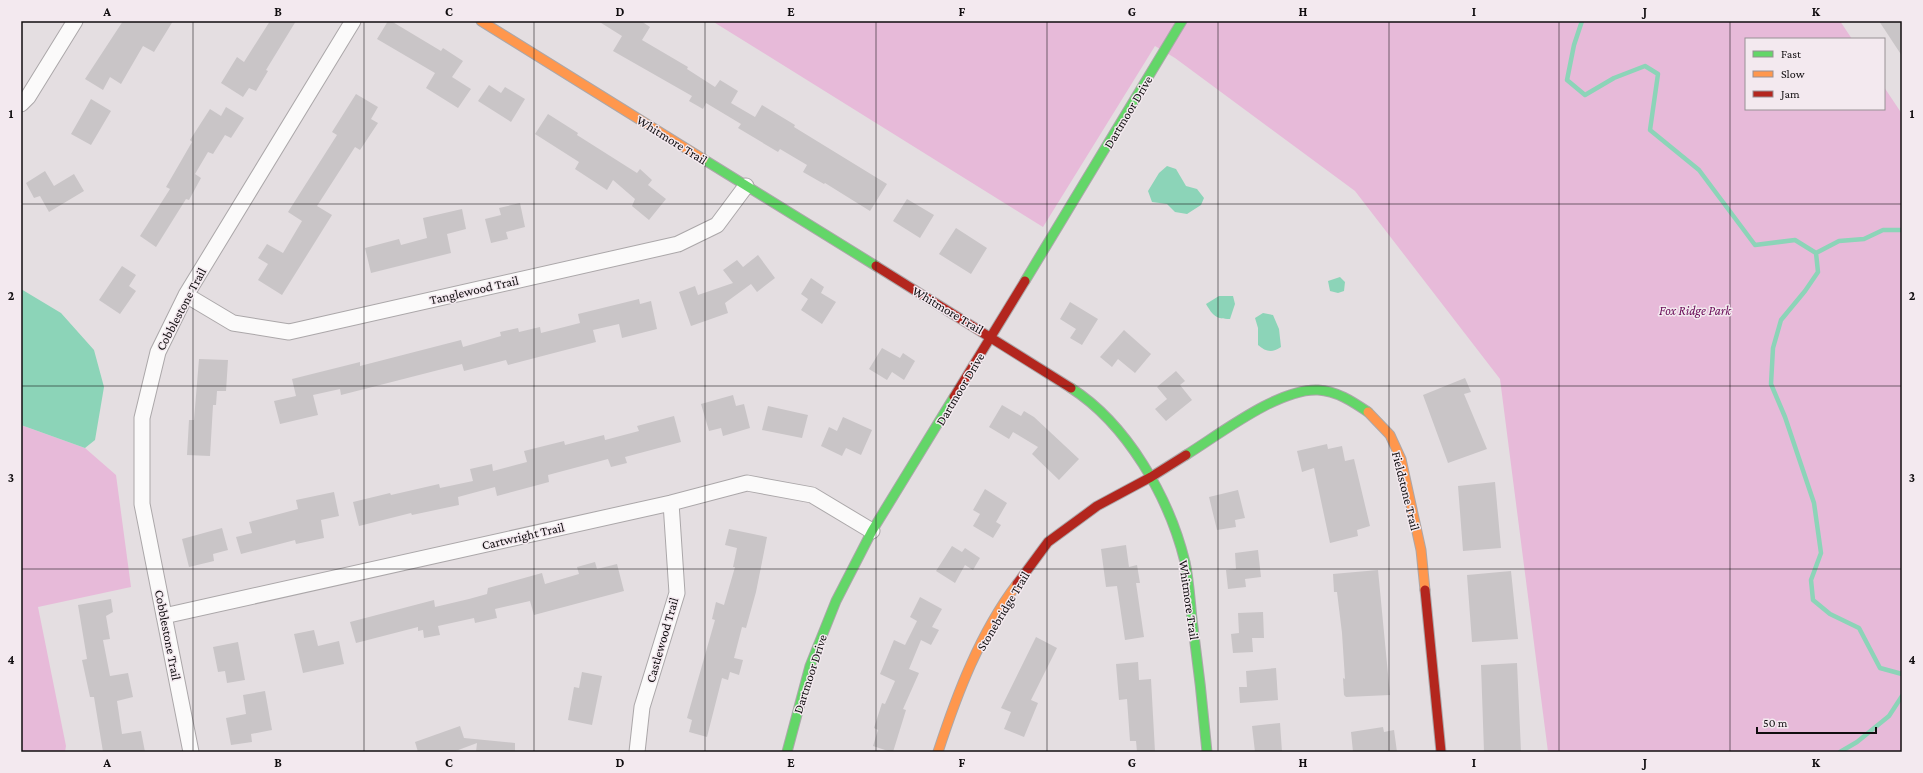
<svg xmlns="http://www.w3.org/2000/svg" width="1923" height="773" font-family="'Crimson Pro',serif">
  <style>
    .green { fill: #e7bad9 }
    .water { fill: #8cd4b8 }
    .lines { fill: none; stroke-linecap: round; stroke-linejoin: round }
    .stream { stroke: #8cd4b8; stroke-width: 4.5 }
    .building { fill: #c9c5c7 }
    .street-casing { stroke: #aba7a9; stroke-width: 17 }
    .fast-casing { stroke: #aba7a9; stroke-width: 11 }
    .slow-casing { stroke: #aba7a9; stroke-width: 11 }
    .jam-casing { stroke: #aba7a9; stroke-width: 11 }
    .street { stroke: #fbfafa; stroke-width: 15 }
    .fast { stroke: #63d668; stroke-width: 9 }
    .slow { stroke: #ff974d; stroke-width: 9 }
    .jam { stroke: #b3261e; stroke-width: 9 }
    .grid { fill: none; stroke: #100d0f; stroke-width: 1; stroke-opacity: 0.55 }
    .labels { text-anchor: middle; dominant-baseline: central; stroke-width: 3; stroke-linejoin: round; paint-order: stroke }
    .street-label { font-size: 13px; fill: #100d0f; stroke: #f3e9ef }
    .park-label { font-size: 13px; font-style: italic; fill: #670955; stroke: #f3e9ef }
    .neatline { fill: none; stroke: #100d0f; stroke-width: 1.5 }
    .grid-label { font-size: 13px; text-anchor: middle; font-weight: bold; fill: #100d0f }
  </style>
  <rect width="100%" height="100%" fill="#e4dee1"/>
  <path class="green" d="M712,21H1840L1852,39H1746V109H1884V87L1902,114V752H1548L1500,379L1355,191L1175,58L1155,46L1043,227Z
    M21,425L85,448L116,475L131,587L38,607L66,746L65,752H21Z"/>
  <path class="water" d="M1167,166L1176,169L1186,186L1197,189L1204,198L1201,205L1187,214L1175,212L1167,204L1152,202L1148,191L1159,173Z
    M1340,277L1345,282L1344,291L1338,293L1330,291L1328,281Z
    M21,289L61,313L94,350L104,387L95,440L85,448L21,425Z
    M1219,296H1233L1235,304L1230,319C1216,319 1213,316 1206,304Z
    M1263,313L1273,315L1279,329L1281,347C1272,353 1266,352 1258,345V328L1255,318Z"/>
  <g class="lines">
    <path class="stream" d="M1582,21L1574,45L1567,80L1585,95L1614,78L1645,66L1658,74L1650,130L1699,170L1755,245L1795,240L1816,253L1818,272L1805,291L1781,320L1773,348L1771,384L1785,417L1814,503L1821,553L1811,580L1813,600L1830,614L1859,628L1880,668L1902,674
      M1816,253L1839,241L1864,239L1883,230H1902
      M1840,752L1857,742L1889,716L1902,696"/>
  </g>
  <path class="building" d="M123,21H173L154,52L143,46L121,84L110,77L103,90L85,79Z
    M270,21H296L266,70L268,71L256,91L249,88L243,97L221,83L237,57L244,62Z
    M388,21H391L441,51L443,48L463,61L452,77L471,89L458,108L426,88L435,73L377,39Z
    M598,21H641L650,27L642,40L688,67L687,69L715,87L720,80L738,91L731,103L755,117L762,105L795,125L794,127L887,184L870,211L825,183L824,184L803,172L807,165L780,149L778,152L738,128L741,124L706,103L703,109L689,101L692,96L613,51L622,36Z
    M1879,21H1902V56Z
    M489,85L501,93L505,87L525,99L511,122L478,101Z
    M356,94L378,107L371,119L378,123L360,150L355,147L317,206L332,215L282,295L258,280L268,264L258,258L267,244L283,253L302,221L288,212L337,135L332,132Z
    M91,99L111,111L91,145L71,134Z
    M226,107L244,118L231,138L225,135L213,154L208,152L195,174L201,178L189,200L186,199L156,247L140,236L170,189L166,187L192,142L190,140L210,109L221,116Z
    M548,114L578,133L577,135L637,173L640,169L652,180L648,185L666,199L649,220L632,206L635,199L613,180L607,190L575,169L579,162L535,134Z
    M45,171L54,186L74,174L84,191L49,212L40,196L34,198L26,183Z
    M907,199L934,215L920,238L893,221Z
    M520,203L525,227L506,232L508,239L491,243L485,219L501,215L499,208Z
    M462,209L466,229L447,234L451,253L371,273L365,248L399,239L401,245L427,238L423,218Z
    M956,228L987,248L971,274L939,254Z
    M758,255L775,278L757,292L751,284L725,303L728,313L691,326L679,292L695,286L698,295L733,283L723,270L737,260L743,267Z
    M122,266L136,275L129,286L136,291L120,314L99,300Z
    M811,278L824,287L821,293L836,302L822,324L801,310L808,299L801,294Z
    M639,299L640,304L651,301L657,329L622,338L619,324L593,330L596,342L508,365L506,360L464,371L462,364L341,395L340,389L313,395L318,415L280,424L274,401L296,396L292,379L360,362V366L461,340L463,347L501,336L500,332L518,328L519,332L540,327L541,333L580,323L578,314Z
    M1070,302L1098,319L1082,345L1070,338L1076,329L1060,319Z
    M1124,330L1151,354L1135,373L1118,359L1112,367L1100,357Z
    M882,348L900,358L903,353L915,361L904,380L892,372L887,380L869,369Z
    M199,359L228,360L226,391H217L216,405H213L210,456L187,455L189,420H194Z
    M1176,371L1185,381L1180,385L1192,400L1166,421L1155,409L1167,399L1157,387Z
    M1465,378L1471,392L1464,394L1487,449L1448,463L1423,395Z
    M733,395L736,406L744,404L750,428L723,436L721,428L709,431L701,404Z
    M1002,405L1021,416L1024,411L1034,417L1079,459L1059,480L1032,454L1038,447L1013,432L1009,439L989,427Z
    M768,406L808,415L802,438L762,430Z
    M674,416L681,442L625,457L627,463L611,467L608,459L548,475L549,482L497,496L495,487L458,497L459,505L412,515L411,513L359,526L353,502L390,493L391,495L439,484L440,488L473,481L470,469L492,464L493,471L527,462L524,451L564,441L565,445L604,435L605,440L639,431L637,426Z
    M843,417L872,430L861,455L846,448L842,456L821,446L829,427L837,431Z
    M1327,444L1328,449L1342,446L1345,461L1354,459L1370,526L1357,530L1358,536L1330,543L1314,468L1302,472L1297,451Z
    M1495,482L1501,548L1463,551L1458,486Z
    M985,489L1007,503L996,522L1001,525L993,538L973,526L980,514L973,510Z
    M1238,490L1245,518L1235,520L1236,527L1217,530L1209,497Z
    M334,492L339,516L321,520L324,538L296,544L295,540L241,554L236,537L252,533L249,522L298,509L296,500Z
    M222,528L228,550L213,554L214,561L189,567L182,539Z
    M729,529L767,537L756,592L746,628L742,627L734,658L743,660L739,675L730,672L728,680L722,678L707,737L689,732L692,720L687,718L715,620L712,619L716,602L724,605L735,567H733L737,548L725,545Z
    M1126,545L1129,567L1137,565L1140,583H1136L1144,637L1125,640L1117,586L1106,587L1101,549Z
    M952,546L962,552L965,548L980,558L973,570L965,565L955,583L936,571Z
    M1258,550L1261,577L1245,579L1246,587L1228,589L1226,570L1236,569L1235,553Z
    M595,562L597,569L617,564L624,591L534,615L530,601L495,609L497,618L475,623L474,618L438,626L440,635L424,638L423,630L418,631V627L356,643L350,622L434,600L435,607L469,599L487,594L488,588L542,573L545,584L579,574L577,567Z
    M1378,570L1390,695L1346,697L1344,695L1343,678L1345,679L1342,633L1337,592H1334L1333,574Z
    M1511,571L1518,639L1472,642L1467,575Z
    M920,597L942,609L932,627L939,630L931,645L921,640L909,669L919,673L903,709L906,710L893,752H891L873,746L878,730L874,728L882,703L885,704L895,681L880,674L894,640L905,645L917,621L910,617Z
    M111,599L113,612L106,616L110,639L103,640L110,676L128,673L133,697L117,701L122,734L141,731L145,752H103L94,697H90L82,660L87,659L78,605Z
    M1263,612L1264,638H1252L1253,652L1233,653L1231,634L1239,633L1238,613Z
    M314,630L318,646L339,641L344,664L303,673L294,634Z
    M1036,637L1057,648L1031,700L1038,703L1024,737L1004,729L1011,712L1001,708Z
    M238,642L245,680L227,683L225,671L218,672L213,647Z
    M1138,662L1139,680L1151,679L1155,752H1137L1136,741H1130L1127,699L1119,700L1116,664Z
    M1517,663L1521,752H1484L1481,665Z
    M1276,668L1278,700L1240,703L1239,687H1247L1246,671Z
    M582,672L602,676L592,725L568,720L574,687L579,688Z
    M265,691L272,730L251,734L252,742L231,745L226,718L246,714L243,695Z
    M1280,723L1282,752H1255L1252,726Z
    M460,726L464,738L515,743V752H476L477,743L453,752H418L415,742Z
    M1383,727L1384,732L1394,730L1397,752H1353L1351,732Z"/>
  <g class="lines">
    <defs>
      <path id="street" d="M21,104L28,97L75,21
        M186,295L233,323L289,332L678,244L717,225L746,186
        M164,616L671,503L747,483L812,495L872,531
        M191,752L142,504V418L158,352L186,295L353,21
        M637,752L642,707L677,593L671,503"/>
      <path id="fast" d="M703,159L876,266
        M1025,281L1182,21
        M1071,388C1127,424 1169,497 1185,562C1189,580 1190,600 1192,619C1198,663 1203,707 1207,752
        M1186,455C1220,434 1279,388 1318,390C1337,391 1353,402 1368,412
        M787,752L810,666L836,601L872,531L954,397"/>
      <path id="slow" d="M481,21L703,159
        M1368,412L1390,435L1401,459L1421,550L1425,590
        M938,752C957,694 980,633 1017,584"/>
      <path id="jam" d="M876,266L1071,388
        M954,397L1025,281
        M1017,584L1048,542L1097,506L1151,477L1186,455
        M1425,590L1441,752"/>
    </defs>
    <use href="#street" class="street-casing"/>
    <use href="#fast" class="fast-casing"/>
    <use href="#slow" class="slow-casing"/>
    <use href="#jam" class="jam-casing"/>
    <use href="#street" class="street"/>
    <use href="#fast" class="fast"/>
    <use href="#slow" class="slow"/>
    <use href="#jam" class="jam"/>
  </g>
  <path class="grid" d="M193,21V752M364,21V752M534,21V752M705,21V752M876,21V752M1047,21V752M1218,21V752M1389,21V752M1559,21V752M1730,21V752M21,204H1902M21,386H1902M21,569H1902"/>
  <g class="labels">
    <g class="street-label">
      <text transform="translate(1128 112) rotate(-59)">Dartmoor Drive</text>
      <text transform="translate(672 140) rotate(32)">Whitmore Trail</text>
      <text transform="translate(474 290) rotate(-13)">Tanglewood Trail</text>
      <text transform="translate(181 309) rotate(-62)">Cobblestone Trail</text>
      <text transform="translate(948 310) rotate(31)">Whitmore Trail</text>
      <text transform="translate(960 389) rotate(-59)">Dartmoor Drive</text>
      <text transform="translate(1406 491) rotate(76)">Fieldstone Trail</text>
      <text transform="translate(523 536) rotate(-13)">Cartwright Trail</text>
      <text transform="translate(1189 600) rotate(82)">Whitmore Trail</text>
      <text transform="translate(1003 611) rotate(-59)">Stonebridge Trail</text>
      <text transform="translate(168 635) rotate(79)">Cobblestone Trail</text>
      <text transform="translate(662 640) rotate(-74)">Castlewood Trail</text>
      <text transform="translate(810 674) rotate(-72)">Dartmoor Drive</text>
    </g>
    <g class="park-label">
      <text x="1695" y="310">Fox Ridge Park</text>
    </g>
  </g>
  <rect width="1923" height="773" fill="none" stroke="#f3e9ef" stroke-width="44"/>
  <rect x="1745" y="38" width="140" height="72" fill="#f3e9ef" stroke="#989195"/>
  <rect x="1753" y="51" width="20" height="6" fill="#63d668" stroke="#989195"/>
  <text x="1781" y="58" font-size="12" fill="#100d0f">Fast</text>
  <rect x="1753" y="71" width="20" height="6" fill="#ff974d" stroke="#989195"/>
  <text x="1781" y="78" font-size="12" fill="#100d0f">Slow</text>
  <rect x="1753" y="91" width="20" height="6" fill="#b3261e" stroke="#989195"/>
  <text x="1781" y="98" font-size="12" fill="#100d0f">Jam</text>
  <path d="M1757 727v6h119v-6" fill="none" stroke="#100d0f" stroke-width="2"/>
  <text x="1763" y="727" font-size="12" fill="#100d0f" stroke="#f3e9ef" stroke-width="3" paint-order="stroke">50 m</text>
  <rect x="22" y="22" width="1879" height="729" class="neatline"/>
  <g class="grid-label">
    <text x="107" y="16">A</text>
    <text x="278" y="16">B</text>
    <text x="449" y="16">C</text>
    <text x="620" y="16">D</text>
    <text x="791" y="16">E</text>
    <text x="962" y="16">F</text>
    <text x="1132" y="16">G</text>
    <text x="1303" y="16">H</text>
    <text x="1474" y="16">I</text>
    <text x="1645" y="16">J</text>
    <text x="1816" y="16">K</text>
    <text x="11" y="118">1</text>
    <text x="1912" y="118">1</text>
    <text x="11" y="300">2</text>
    <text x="1912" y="300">2</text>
    <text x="11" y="482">3</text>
    <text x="1912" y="482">3</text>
    <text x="11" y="664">4</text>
    <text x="1912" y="664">4</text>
    <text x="107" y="767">A</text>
    <text x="278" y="767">B</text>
    <text x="449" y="767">C</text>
    <text x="620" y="767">D</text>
    <text x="791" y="767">E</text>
    <text x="962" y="767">F</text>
    <text x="1132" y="767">G</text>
    <text x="1303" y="767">H</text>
    <text x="1474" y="767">I</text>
    <text x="1645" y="767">J</text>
    <text x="1816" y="767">K</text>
  </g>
</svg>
